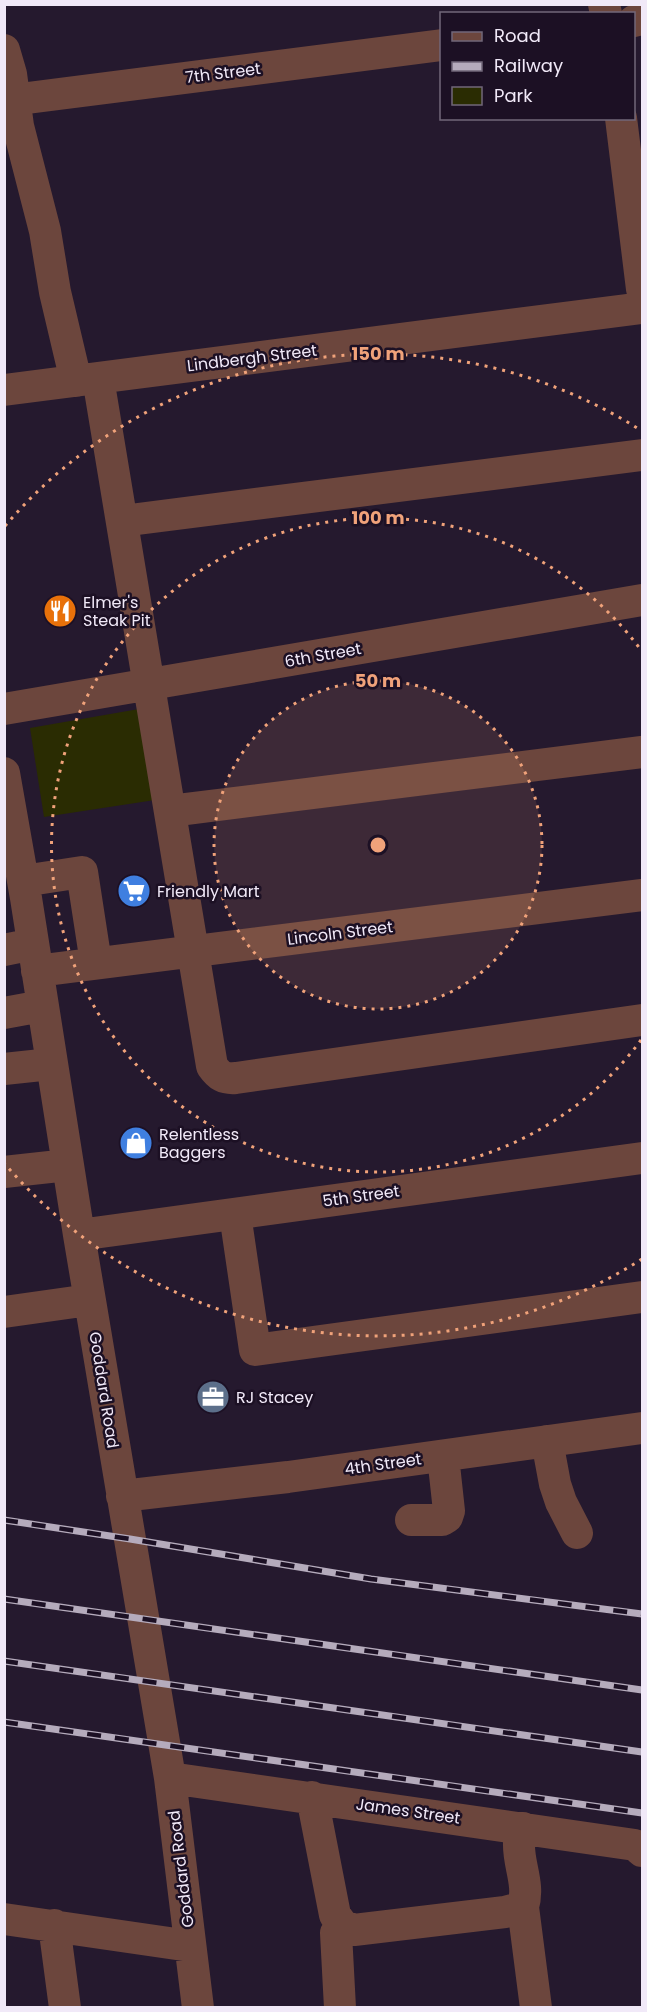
<svg xmlns="http://www.w3.org/2000/svg" width="647" height="2012" font-family="Poppins,sans-serif">
  <style>
    .green { fill: #2a2c02 }
    .lines { fill: none; stroke-linecap: round; stroke-linejoin: round }
    .minor { stroke: #6c463d; stroke-width: 32 }
    .rail-casing { stroke: #b5abbc; stroke-width: 7 }
    .rail { stroke: #1c1024; stroke-width: 4.5; stroke-dasharray: 14; stroke-linecap: butt }
    .ring { fill: none; stroke: #f0a27a; stroke-width: 3; stroke-dasharray: 3 6 }
    .labels { text-anchor: middle; dominant-baseline: central; stroke-width: 5; stroke-linejoin: round; paint-order: stroke }
    .street-label { font-size: 16px; fill: #f1e9f8; stroke: #1c1024 }
    .poi-label { font-size: 16px; fill: #f1e9f8; stroke: #1c1024; text-anchor: start }
    .centre { fill: #f0a27a; stroke: #1c1024; stroke-width: 3 }
    .ring-label { font-size: 18px; text-anchor: middle; font-weight: bold; fill: #f0a27a; stroke: #1c1024; stroke-width: 5; stroke-linejoin: round; paint-order: stroke }
  </style>
  <rect width="100%" height="100%" fill="#25192e"/>
  <path class="green" d="M139,709L155,800L44,817L30,728Z"/>
  <g class="lines">
    <path class="minor" d="M604,4L606,14
      M634,21L642,19
      M4,50L11,74L18,126L45,231L55,292L76,381
      M4,101L442,45
      M621,118L642,289
      M98,378L212,1066C219,1076 224,1079 236,1078L642,1020
      M4,390L642,308
      M122,521L642,455
      M4,709L642,600
      M4,773L26,898L79,1235L170,1778L198,2008
      M170,811L642,752
      M23,881L82,872L96,963
      M4,950L33,944
      M37,971L642,895
      M4,1013L42,1006
      M4,1069L51,1064
      M4,1172L68,1165
      M235,1214L255,1350L642,1297
      M79,1235L642,1158
      M4,1312L89,1300
      M547,1441L555,1484L561,1502L577,1533
      M122,1496L288,1477L642,1428
      M411,1520H442L447,1517L449,1511L443,1456
      M170,1778L635,1845L642,1851
      M312,1797L335,1915L343,1926L354,1930L505,1912L523,1907C530,1884 518,1865 519,1843C520,1838 522,1833 523,1828
      M523,1907L536,2008
      M4,1919L190,1946
      M54,1925L65,2008
      M340,2008L336,1933L343,1926"/>
    <defs>
      <path id="rail" d="M4,1520L130,1539L371,1579L642,1614
        M4,1599L642,1690
        M4,1661L642,1752
        M4,1722L642,1813"/>
    </defs>
    <use href="#rail" class="rail-casing"/>
    <use href="#rail" class="rail"/>
  </g>
  <circle cx="378" cy="845" r="164" fill="#f0a27a" fill-opacity=".12"/>
  <g class="ring">
    <circle cx="378" cy="845" r="164"/>
    <path d="M641 1040A327 327 0 1 1 641 650"/>
    <path d="M642 1259A491 491 0 0 1 5 1164M5 526A491 491 0 0 1 642 431"/>
  </g>
  <defs>
    <symbol id="restaurant-disc" viewBox="-11 -11 22 22"><circle r="9.5" fill="#e8710a" stroke="#1c1024"/><path d="M-5-6h1v4h1v-4h1v4h1v-4h1v5L-1.5 .5V6h-2V.5L-5-1ZM5-6V6H3V1.5H1.5Q1.5-4 5-6Z" fill="#fff"/></symbol>
    <symbol id="supermarket-disc" viewBox="-11 -11 22 22"><circle r="9.5" fill="#3f7fe0" stroke="#1c1024"/><path d="M-6-5.5h2.5l.6 2H6L4.5 2H-2.5L-4.4-4H-6ZM-1.5 3.2a1.3 1.3 0 1 0 .1 0ZM3 3.2a1.3 1.3 0 1 0 .1 0Z" fill="#fff"/></symbol>
    <symbol id="shop-disc" viewBox="-11 -11 22 22"><circle r="9.5" fill="#3f7fe0" stroke="#1c1024"/><path d="M-5-2.5h2.3a2.7 3.5 0 0 1 5.4 0H5L5.5 6h-11ZM-1.5-2.5h3a1.5 2.3 0 0 0-3 0Z" fill="#fff"/></symbol>
    <symbol id="office-disc" viewBox="-11 -11 22 22"><circle r="9.5" fill="#5c6f8a" stroke="#1c1024"/><path d="M-6-3h4V-5.5h4V-3h4V5H-6ZM-1-4.5V-3h2v-1.5ZM-6 0V1H6V0Z" fill="#fff"/></symbol>
  </defs>
  <g fill-rule="evenodd">
    <use href="#restaurant-disc" x="41" y="592" width="38" height="38"/>
    <use href="#supermarket-disc" x="115" y="872" width="38" height="38"/>
    <use href="#shop-disc" x="117" y="1124" width="38" height="38"/>
    <use href="#office-disc" x="194" y="1378" width="38" height="38"/>
  </g>
  <g class="labels">
    <g class="street-label">
      <text transform="translate(223 73) rotate(-7)">7th Street</text>
      <text transform="translate(252 358) rotate(-7)">Lindbergh Street</text>
      <text transform="translate(323 655) rotate(-10)">6th Street</text>
      <text transform="translate(340 933) rotate(-7)">Lincoln Street</text>
      <text transform="translate(361 1196) rotate(-8)">5th Street</text>
      <text transform="translate(104 1390) rotate(81)">Goddard Road</text>
      <text transform="translate(383 1464) rotate(-8)">4th Street</text>
      <text transform="translate(408 1811) rotate(8)">James Street</text>
      <text transform="translate(181 1869) rotate(-97)">Goddard Road</text>
    </g>
    <g class="poi-label">
      <text x="83" y="602">Elmer's<tspan x="83" dy="18">Steak Pit</tspan></text>
      <text x="157" y="891">Friendly Mart</text>
      <text x="159" y="1134">Relentless<tspan x="159" dy="18">Baggers</tspan></text>
      <text x="236" y="1397">RJ Stacey</text>
    </g>
  </g>
  <circle cx="378" cy="845" r="9" class="centre"/>
  <g class="ring-label">
    <text x="378" y="360">150 m</text>
    <text x="378" y="524">100 m</text>
    <text x="378" y="687">50 m</text>
  </g>
  <rect width="647" height="2012" fill="none" stroke="#f1e9f8" stroke-width="12"/>
  <rect x="440" y="12" width="195" height="108" fill="#1c1024" stroke="#716779" stroke-width="1.5"/>
  <rect x="452" y="32" width="30" height="9" fill="#6c463d" stroke="#716779" stroke-width="1.5"/>
  <text x="494" y="42" font-size="18" fill="#f1e9f8">Road</text>
  <rect x="452" y="62" width="30" height="9" fill="#b5abbc" stroke="#716779" stroke-width="1.5"/>
  <text x="494" y="72" font-size="18" fill="#f1e9f8">Railway</text>
  <rect x="452" y="87" width="30" height="18" fill="#2a2c02" stroke="#716779" stroke-width="1.5"/>
  <text x="494" y="102" font-size="18" fill="#f1e9f8">Park</text>
</svg>
